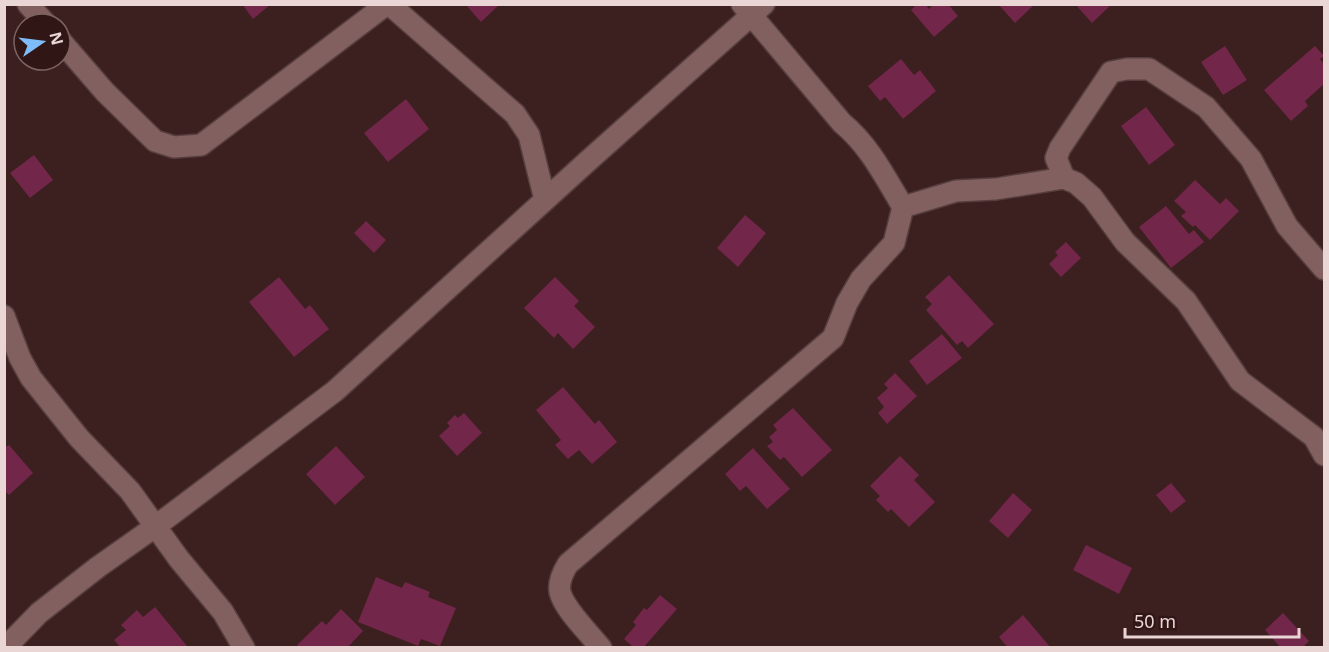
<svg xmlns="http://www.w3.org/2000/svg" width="1329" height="652" font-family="'Noto Sans',sans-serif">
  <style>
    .building { fill: #72264a }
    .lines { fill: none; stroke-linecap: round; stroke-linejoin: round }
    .minor-casing { stroke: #563e3e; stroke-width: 24 }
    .minor { stroke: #82605f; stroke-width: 21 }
  </style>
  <rect width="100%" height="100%" fill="#3c1f1f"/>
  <path class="building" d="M242,4H271L253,19Z
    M465,4H500L481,22Z
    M917,4H925L929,9L934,4H948L958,16L934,37L911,10Z
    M998,4H1035L1015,23Z
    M1075,4H1112L1092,23Z
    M1225,46L1247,80L1223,95L1201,62Z
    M1315,46L1324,56L1320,59L1324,64V84L1305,101L1308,106L1291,121L1264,90Z
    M901,59L914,75L920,70L936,91L903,119L885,97L880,101L868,86Z
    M406,99L429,129L388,162L364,133Z
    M1146,107L1175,145L1149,165L1121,126Z
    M34,155L53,180L30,198L10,173Z
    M1195,180L1220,204L1226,198L1239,211L1210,240L1195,225L1193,227L1181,216L1186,212L1174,201Z
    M1166,206L1189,234L1194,230L1204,242L1171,268L1139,227Z
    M745,215L766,233L738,267L717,248Z
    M366,221L386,240L374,253L354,233Z
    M1066,242L1081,258L1061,277L1049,264L1058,255L1055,252Z
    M949,275L994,324L968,348L962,341L957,345L926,310L932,304L925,297Z
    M279,277L305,309L310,305L329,329L294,357L249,302Z
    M555,277L579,301L574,306L595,327L573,349L558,333L554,338L524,308Z
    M942,334L962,358L927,385L909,361Z
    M895,373L917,396L887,424L878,413L884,407L877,398L888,388L884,384Z
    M563,387L595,424L599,420L617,442L592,464L579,450L568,459L555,445L561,440L536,410Z
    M793,408L832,450L802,477L784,457L780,460L767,446L773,442L769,437L777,430L773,425Z
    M464,413L482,433L457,456L439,436L450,426L447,423L455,415L458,418Z
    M9,445L33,473L9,495L4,490V448Z
    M336,446L365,477L335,505L306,474Z
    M753,448L790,489L767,509L746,486L740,491L725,474Z
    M900,456L919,475L914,480L935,502L909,527L891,509L888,512L876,500L880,496L870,486Z
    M1171,483L1186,501L1171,513L1156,495Z
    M1013,493L1032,510L1008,538L989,521Z
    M1086,545L1132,568L1119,594L1073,570Z
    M376,577L402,588L405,582L430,592L428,597L456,608L440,646L421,639L418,646L358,622Z
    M660,595L677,609L643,648H634L624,639L636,625L633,622L644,608L647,610Z
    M155,607L187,646L185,648H121L114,640L126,630L121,625L137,610L143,617Z
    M341,609L363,631L347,648H299L297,645L322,621L326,625Z
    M1283,613L1309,641L1302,648H1281L1265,630Z
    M1023,615L1051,648H1008L999,637Z"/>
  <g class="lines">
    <defs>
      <path id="minor" d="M28,4L46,24
        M389,4L515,114L529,135L545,200
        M742,4L842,123C869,145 885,177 903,207L956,191L996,189L1064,178L1076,183L1092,197L1125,242L1186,301L1240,381L1314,437L1324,455
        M60,40L105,92L155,141L174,147L201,145L387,4
        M1064,178L1056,158L1060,148L1111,72L1127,69H1149L1206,107L1251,159L1287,226L1324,269
        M4,316L20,358L31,378L79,438L130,491L179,559L223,612L244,648
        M5,648L39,613L98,567L156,526L335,391L589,160L764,4
        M601,648C589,633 564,609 560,592C558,582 563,572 568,564L833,338L847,303L861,279L894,243L903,207"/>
    </defs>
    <use href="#minor" class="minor-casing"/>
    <use href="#minor" class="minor"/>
  </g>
  <rect width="1329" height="652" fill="none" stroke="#ead6d5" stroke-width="12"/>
  <g transform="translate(42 42) rotate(76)"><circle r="28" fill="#311616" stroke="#7b6362" stroke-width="1.5"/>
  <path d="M0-4.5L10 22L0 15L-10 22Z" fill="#7fbdfa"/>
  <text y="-9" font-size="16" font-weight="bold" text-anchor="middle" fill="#ead6d5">N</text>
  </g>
  <path d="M1125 628v9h174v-9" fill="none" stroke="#ead6d5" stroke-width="3"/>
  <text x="1134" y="628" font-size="18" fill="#ead6d5" stroke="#311616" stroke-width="4.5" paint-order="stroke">50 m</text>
</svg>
